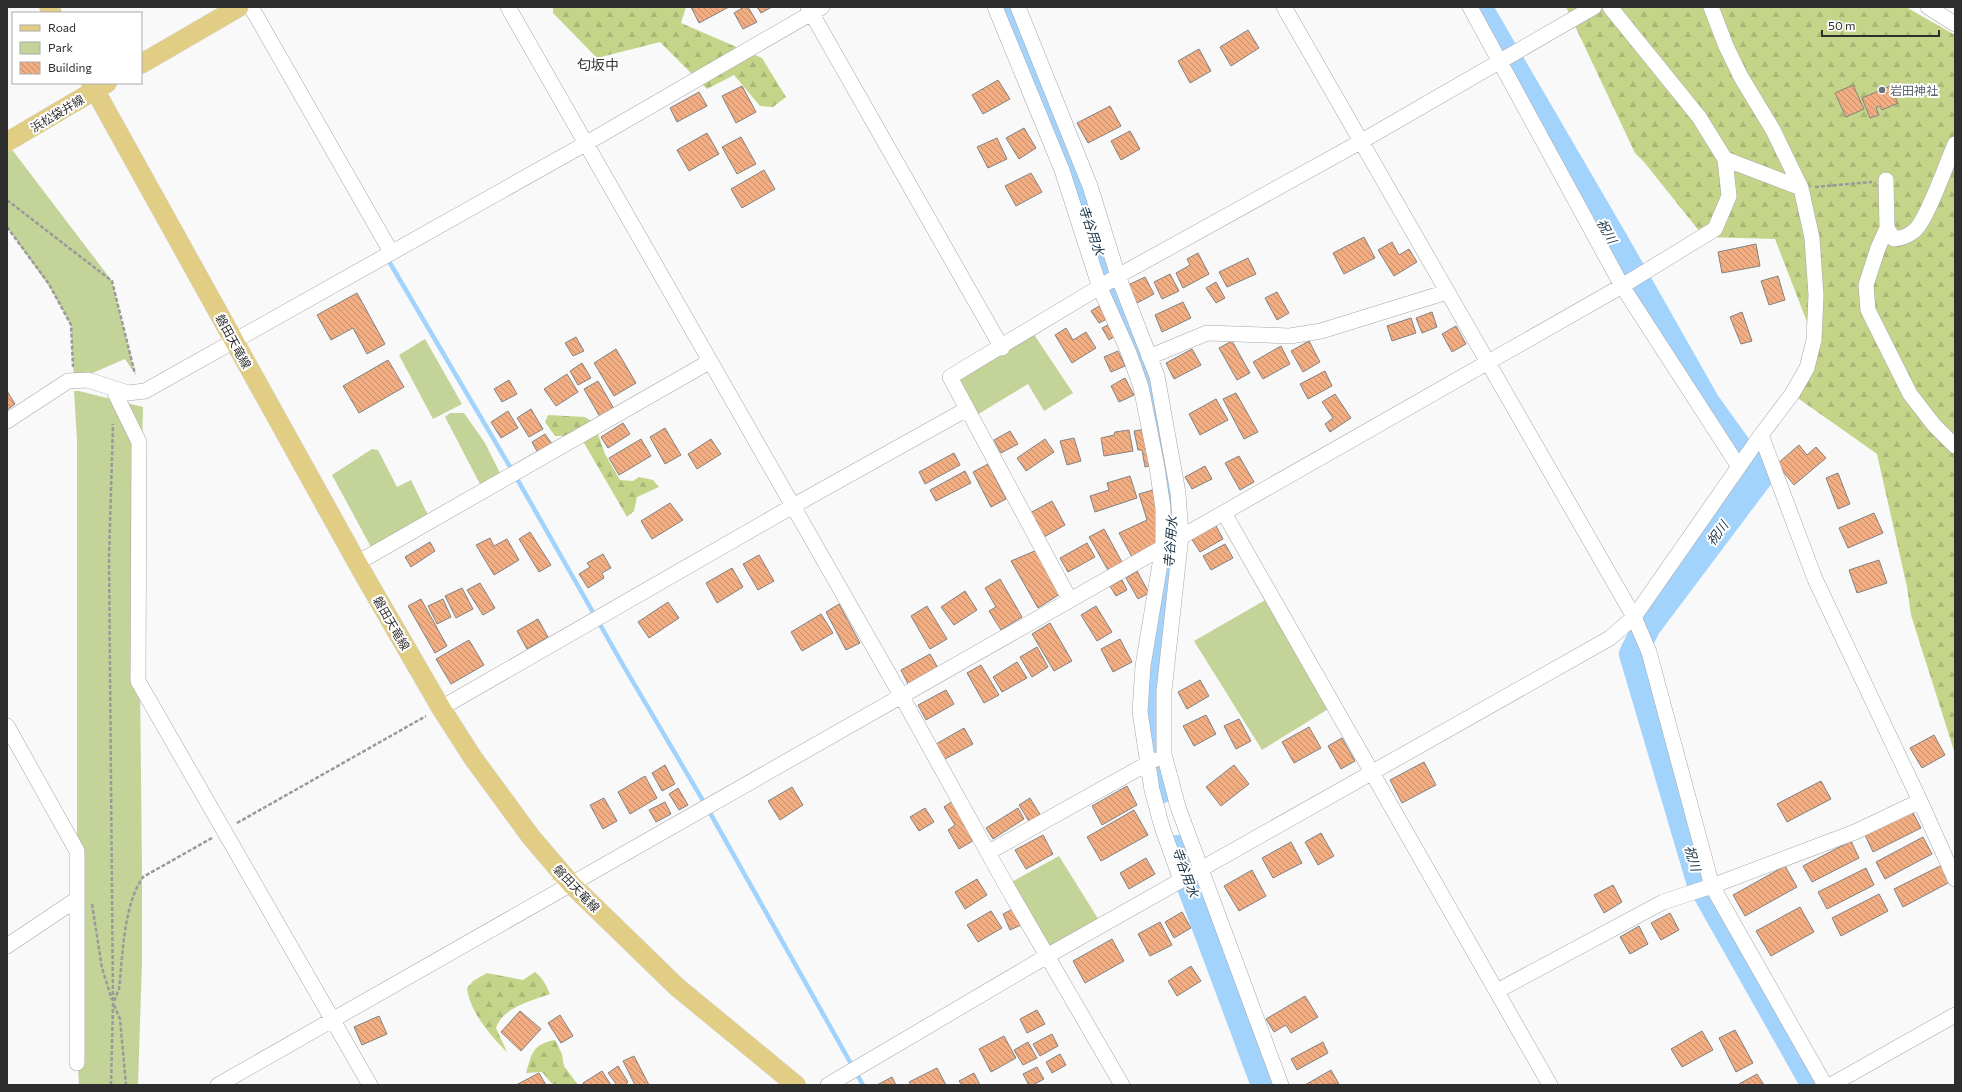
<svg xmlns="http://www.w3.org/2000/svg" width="1962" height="1092" font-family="Commissioner,'Noto Sans JP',sans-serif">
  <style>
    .green { fill: #c4d397 }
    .forest { fill: url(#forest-firs) }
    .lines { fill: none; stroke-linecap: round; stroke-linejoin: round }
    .stream { stroke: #a1d3fd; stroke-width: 4.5 }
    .river { stroke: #a1d3fd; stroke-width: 28 }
    .building { fill: url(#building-back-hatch); stroke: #838281 }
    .minor-casing { stroke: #a7a7a8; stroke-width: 16 }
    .major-casing { stroke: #d5d5d5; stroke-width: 20 }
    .path { stroke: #9a9a9a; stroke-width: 2.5; stroke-dasharray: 4 2; stroke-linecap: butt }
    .minor { stroke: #fff; stroke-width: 15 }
    .major { stroke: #e1ce84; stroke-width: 19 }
    .worship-dot { fill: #6b7280; stroke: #fff; stroke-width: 1.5 }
    .labels { text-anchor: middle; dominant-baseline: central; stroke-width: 4; stroke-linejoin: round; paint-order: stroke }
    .worship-label { font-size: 12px; fill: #5b616d; stroke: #fff; text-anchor: start }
    .street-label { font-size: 12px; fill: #2e2e2e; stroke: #fff }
    .water-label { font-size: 13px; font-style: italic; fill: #143045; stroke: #fff }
    .quarter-label { font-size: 14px; fill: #343334; stroke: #fff }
  </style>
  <defs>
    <pattern id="forest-firs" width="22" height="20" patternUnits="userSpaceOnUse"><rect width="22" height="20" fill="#c4d58a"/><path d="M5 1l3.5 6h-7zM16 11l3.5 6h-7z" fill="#a9b777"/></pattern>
    <pattern id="building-back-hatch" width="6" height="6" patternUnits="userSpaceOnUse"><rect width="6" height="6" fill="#f2ae82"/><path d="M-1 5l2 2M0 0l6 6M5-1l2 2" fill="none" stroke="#c48e6b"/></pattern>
  </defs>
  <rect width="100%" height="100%" fill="#f9f9fa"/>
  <path class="green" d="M7,143L112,281L135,374L125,359L74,381L71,325L51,289L7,227Z
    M1031,330L1073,393L1044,411L1028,384L972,418L950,377Z
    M425,339L462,404L433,419L399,355Z
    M74,391H79L143,407L139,586L142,872V962L138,1085H79L77,1050V440Z
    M450,413H464L485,443L501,475L481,486L445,417Z
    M372,449L378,450L397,487L411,480L428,515L372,549L332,475Z
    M1267,599L1333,706L1262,750L1194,641Z
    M1059,856L1102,925L1047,956L1006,885Z"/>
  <path class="forest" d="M553,7H686L681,23L762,58L786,97L773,107L760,106L734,75L707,89L660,42L597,58L553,13Z
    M1566,7H1906L1955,35V754L1911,615L1907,587L1877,454L1792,394L1814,340L1775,239L1704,237L1644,162L1635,153Z
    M548,415L585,417L594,423L605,454L620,480L633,481L639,477L653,480L659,487L637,497L634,511L627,517L580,436H555L545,422Z
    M535,972C543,978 546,985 550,994C531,1001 503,1007 496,1028L507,1052C491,1037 469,1010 467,988L473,981L487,973L523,980Z
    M555,1040L562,1054L564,1066L578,1085H553L542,1072L526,1073C532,1054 532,1044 555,1040Z"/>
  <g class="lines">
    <path class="stream" d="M387,258L516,477L623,665L705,804L863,1085"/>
    <path class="river" d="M1006,7L1069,163L1114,297L1145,375L1166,474L1172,507V536L1160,615L1151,698L1156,773L1160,790
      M1478,7L1616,244L1706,403L1759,477L1647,626L1633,654L1700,881L1815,1085
      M1177,849L1265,1085"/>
  </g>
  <path class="building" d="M691,7H729L699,23Z
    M744,7H748L757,22L743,29L734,13Z
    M757,7H772L761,13Z
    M1248,30L1259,48L1231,66L1220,47Z
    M1199,49L1211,71L1190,83L1178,61Z
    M998,80L1010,99L983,114L972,95Z
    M1853,85L1864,109L1846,117L1835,93Z
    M742,86L756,112L736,123L722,96Z
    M1890,86L1898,103L1882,110L1880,106L1876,108L1879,115L1870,118L1862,98Z
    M699,92L707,106L677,122L670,108Z
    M1110,106L1121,126L1088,143L1077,123Z
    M1024,128L1036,148L1019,159L1006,138Z
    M1130,131L1140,149L1121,160L1111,141Z
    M707,133L719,154L689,171L677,150Z
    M741,137L756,164L737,174L722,147Z
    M997,138L1007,159L988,168L977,147Z
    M764,170L775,189L742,208L731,189Z
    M1031,173L1042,192L1016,206L1005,186Z
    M1364,237L1375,258L1344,274L1333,253Z
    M1392,242L1399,255L1409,249L1417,262L1394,276L1378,250Z
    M1756,244L1760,266L1722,273L1718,252Z
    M1198,253L1209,274L1183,288L1176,273L1190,265L1187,259Z
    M1248,258L1256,274L1227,287L1219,272Z
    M1170,274L1179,291L1162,299L1154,282Z
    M1778,276L1785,300L1769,305L1761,281Z
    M1145,277L1154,294L1137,303L1128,285Z
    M1216,282L1225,298L1216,303L1206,288Z
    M1277,292L1289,313L1277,320L1265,298Z
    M357,293L385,344L367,354L353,328L331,340L317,315Z
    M1183,302L1191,318L1162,332L1155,315Z
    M1099,306L1107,319L1099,323L1091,311Z
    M1432,312L1437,327L1422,333L1416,318Z
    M1742,312L1752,341L1741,344L1730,317Z
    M1411,318L1416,333L1392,341L1387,326Z
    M1110,324L1117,335L1109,340L1102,328Z
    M1456,326L1466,344L1452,352L1442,334Z
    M1066,328L1073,340L1086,332L1096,348L1072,363L1055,335Z
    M576,337L584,351L573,356L565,343Z
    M1232,341L1250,373L1237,380L1219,348Z
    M1309,341L1320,362L1303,372L1291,351Z
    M1281,346L1290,364L1263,379L1253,362Z
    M616,349L636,383L614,396L594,363Z
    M1192,349L1201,365L1174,379L1166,363Z
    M1118,351L1125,366L1111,372L1104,357Z
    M388,360L404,387L359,413L343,386Z
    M582,363L591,378L578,385L570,371Z
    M1325,371L1332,386L1308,399L1300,384Z
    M567,374L578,392L556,406L544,389Z
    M1125,378L1134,395L1119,402L1111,386Z
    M509,380L517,394L502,402L494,389Z
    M598,381L614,409L600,417L584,389Z
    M7,391L15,404L7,410Z
    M1236,393L1258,432L1244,439L1223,399Z
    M1335,394L1351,418L1330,432L1325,424L1333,418L1322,402Z
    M1216,399L1228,420L1200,435L1189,414Z
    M531,409L543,429L529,437L517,418Z
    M508,411L518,428L501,438L491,422Z
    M623,423L630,434L608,448L601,437Z
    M665,428L681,455L665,464L650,437Z
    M1146,429L1153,465L1145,467L1142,450H1138L1134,431Z
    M1129,430L1133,451L1104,456L1101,438L1114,435L1115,432Z
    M1010,431L1018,444L1001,453L994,440Z
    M545,434L552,444L538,453L532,442Z
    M1074,438L1081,461L1067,465L1060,441Z
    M641,439L651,456L619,475L609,458Z
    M711,439L721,454L697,469L688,454Z
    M1045,439L1054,452L1026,471L1017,458Z
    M1799,445L1807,455L1816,447L1826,458L1794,485L1777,464Z
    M954,453L960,465L925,484L919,472Z
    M1239,456L1254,482L1240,490L1225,463Z
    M988,464L1006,499L991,507L973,472Z
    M1205,466L1212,479L1192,489L1185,477Z
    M965,471L971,483L936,501L930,490Z
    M1838,473L1850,504L1838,509L1826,478Z
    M1130,476L1137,498L1095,512L1090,496L1109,490L1107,483Z
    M1156,489V544L1132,557L1119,533L1147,520L1139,494Z
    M1052,501L1065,525L1044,537L1030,513Z
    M670,503L683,520L652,539L641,521Z
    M1874,513L1883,533L1848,548L1839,528Z
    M1215,524L1223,539L1200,552L1191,538Z
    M1104,529L1123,564L1109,572L1089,537Z
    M530,532L551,565L539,572L519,539Z
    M490,538L494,546L507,539L519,560L494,575L476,545Z
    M430,542L435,551L411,567L405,557Z
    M1087,543L1095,557L1068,572L1060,558Z
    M1225,544L1233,558L1211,570L1203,556Z
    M1037,550L1060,594L1038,608L1011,561Z
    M603,554L611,568L602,573L604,578L588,588L579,574L590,567L587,563Z
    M759,555L774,581L758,590L743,564Z
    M1879,560L1887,583L1857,593L1849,570Z
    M732,568L743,587L717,603L706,583Z
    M1137,571L1149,593L1138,599L1126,578Z
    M1000,579L1022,617L1001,630L989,611L996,607L985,588Z
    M1122,580L1127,590L1116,596L1110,586Z
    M480,583L495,608L483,615L467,590Z
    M462,588L473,609L456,618L445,596Z
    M965,591L977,610L954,625L941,607Z
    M421,599L447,646L435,653L408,606Z
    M443,599L451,617L437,624L428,606Z
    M668,602L679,618L649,638L638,622Z
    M839,604L860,643L846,650L826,612Z
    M927,606L947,639L930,649L911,616Z
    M1096,606L1112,632L1097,641L1081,615Z
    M821,614L833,633L802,651L791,632Z
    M538,619L548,637L527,649L517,631Z
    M1050,623L1072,661L1054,671L1032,634Z
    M1120,639L1132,662L1113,672L1101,649Z
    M469,640L484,665L451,684L436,659Z
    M1037,647L1048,667L1032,677L1020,657Z
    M930,654L938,668L908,684L901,670Z
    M1017,662L1027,678L1002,692L993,677Z
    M981,665L999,695L984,703L967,673Z
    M1200,680L1209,696L1187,709L1178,692Z
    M946,690L954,704L926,720L918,705Z
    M1206,715L1216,734L1194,746L1183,726Z
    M1239,719L1251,741L1236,749L1224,726Z
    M1309,727L1321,748L1294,763L1282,742Z
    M964,728L973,744L945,759L936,744Z
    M1934,735L1945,755L1922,768L1910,748Z
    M1342,738L1355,761L1341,769L1328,746Z
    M1424,762L1436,785L1402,803L1390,780Z
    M665,765L675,784L662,791L652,773Z
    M1234,765L1249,784L1221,806L1206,787Z
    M645,776L657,798L630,814L618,792Z
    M1821,781L1831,799L1787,822L1777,804Z
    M1127,786L1137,805L1102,825L1092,806Z
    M792,787L803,805L780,820L768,801Z
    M678,788L688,805L679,810L669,794Z
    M604,798L617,821L603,829L590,805Z
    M1030,798L1041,816L1030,823L1019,805Z
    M953,801L976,839L959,849L948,830L955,825L944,807Z
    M665,802L671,814L656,822L649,810Z
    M925,808L934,822L919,831L910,817Z
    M1018,808L1024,819L993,839L986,828Z
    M1134,810L1148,835L1101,861L1087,837Z
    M1912,811L1921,828L1873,852L1865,835Z
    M1321,833L1334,856L1318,865L1305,842Z
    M1043,835L1053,854L1026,869L1015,850Z
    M1923,837L1932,854L1885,879L1876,862Z
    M1851,841L1859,858L1812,882L1803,866Z
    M1291,842L1302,863L1273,878L1262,858Z
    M1146,858L1155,874L1129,889L1120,873Z
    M1942,865L1950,882L1903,907L1894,889Z
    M1785,866L1797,887L1745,916L1733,895Z
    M1866,868L1874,885L1827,909L1818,892Z
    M1252,870L1266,896L1239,911L1224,886Z
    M977,879L987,895L965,909L955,892Z
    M1613,885L1622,902L1604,913L1594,895Z
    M1879,894L1888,911L1841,936L1832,918Z
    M1800,907L1814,932L1771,956L1756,931Z
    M1013,909L1021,925L1010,930L1003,914Z
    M991,911L1002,928L978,942L967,925Z
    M1182,912L1191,928L1174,938L1165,922Z
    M1670,913L1679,930L1661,940L1651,923Z
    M1160,922L1172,945L1150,956L1138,934Z
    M1639,926L1648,944L1630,954L1620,937Z
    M1112,939L1124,961L1085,983L1073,961Z
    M1191,966L1201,981L1177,996L1168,981Z
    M1305,996L1318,1017L1291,1033L1286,1025L1274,1032L1266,1019Z
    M1037,1010L1045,1024L1027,1033L1020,1019Z
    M520,1011L541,1029L521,1051L501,1032Z
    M560,1015L573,1036L561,1043L548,1023Z
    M379,1016L387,1034L362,1045L354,1027Z
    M1735,1030L1753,1063L1736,1072L1719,1038Z
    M1702,1031L1713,1050L1682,1067L1671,1049Z
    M1052,1034L1058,1046L1040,1056L1033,1044Z
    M1004,1036L1016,1058L991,1072L979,1049Z
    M1028,1042L1037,1058L1023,1065L1014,1050Z
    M1323,1042L1328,1053L1297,1070L1291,1059Z
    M1060,1054L1066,1065L1052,1073L1046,1062Z
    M634,1056L649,1085H635L623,1061Z
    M618,1066L628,1082L625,1085H617L608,1073Z
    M1037,1067L1044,1079L1033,1085H1029L1023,1074Z
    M937,1068L946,1085H911L909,1082Z
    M1331,1070L1339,1084L1305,1085Z
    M602,1071L611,1085H584L583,1083Z
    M539,1073L546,1085H516Z
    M974,1073L980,1085H962L959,1081Z
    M1757,1074L1764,1085H1739V1084Z
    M892,1077L896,1085H877Z"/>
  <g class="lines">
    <defs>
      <path id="minor" d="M251,7L391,252
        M508,7L902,697L1006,885L1122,1085
        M808,7L1002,348
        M995,7L1062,170L1100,288L1129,353L1141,387L1157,467L1163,508V546L1143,666L1140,712L1152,790L1162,827L1181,880
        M1018,7L1090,186L1118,276L1157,376L1178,493L1181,536L1164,691V754L1178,807L1281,1085
        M1284,7L1634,617L1649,652L1712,886L1825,1085
        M1470,7L1622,286L1739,467
        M1928,7L1955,24
        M1725,159L1801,188
        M1886,180L1887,228L1878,248L1866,285L1868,310L1910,394L1934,425L1955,446
        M1887,228L1894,239C1903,238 1908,236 1914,231C1927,221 1947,162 1955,144
        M1149,357L1207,333L1290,336L1321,331L1447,292
        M113,389L139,442L138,681L370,1085
        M7,421L68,381L88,380L128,393L145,391L585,144L822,7
        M1761,435L1815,579L1920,801L1955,879
        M1224,513L1550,1085
        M357,563L709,362
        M1070,600L950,377L1118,276L1362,141L1594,7
        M441,708L793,506L967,409
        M7,726L77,851V1063
        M989,852L1154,760
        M7,946L77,899
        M1497,991L1663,902L1712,886L1855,832L1920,801
        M218,1085L1622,286L1715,229L1729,196L1725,159L1699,117L1610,7
        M828,1085L1047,956L1610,638L1634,617L1761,435L1792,394L1807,368L1814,340L1816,295L1812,238L1801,188L1773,130L1741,77L1726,46L1711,7
        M1831,1085L1955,1015"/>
      <path id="major" d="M49,7L52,13
        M141,64L239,7
        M91,83L364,575L441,708L473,758L531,837L572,885L677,987L796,1085
        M7,142L107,83"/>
    </defs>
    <use href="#minor" class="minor-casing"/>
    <use href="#major" class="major-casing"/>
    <path class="path" d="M1815,187L1872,182
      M7,200L112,281L135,374
      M7,227L49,284L71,325L73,367
      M237,823L426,716
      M92,904L102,968L112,1000
      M114,1001L119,989C123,955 123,906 143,877L212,838
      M114,1005L120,1019L126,1085
      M111,1085L113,1004L109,557L113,424"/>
    <use href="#minor" class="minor"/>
    <use href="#major" class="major"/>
  </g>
  <circle class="worship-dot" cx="1882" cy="90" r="4"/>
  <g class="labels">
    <g class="worship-label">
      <text x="1890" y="90">岩田神社</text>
    </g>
    <g class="street-label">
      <text transform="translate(57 113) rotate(-31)">浜松袋井線</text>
      <text transform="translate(234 341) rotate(61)">磐田天竜線</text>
      <text transform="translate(392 623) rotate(60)">磐田天竜線</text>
      <text transform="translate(577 888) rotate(46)">磐田天竜線</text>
    </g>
    <g class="water-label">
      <text transform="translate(1092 230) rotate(71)">寺谷用水</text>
      <text transform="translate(1607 231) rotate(60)">祝川</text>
      <text transform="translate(1717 533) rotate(-53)">祝川</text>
      <text transform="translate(1170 542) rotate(-86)">寺谷用水</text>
      <text transform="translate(1693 858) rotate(74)">祝川</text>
      <text transform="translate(1186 872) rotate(70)">寺谷用水</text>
    </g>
    <g class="quarter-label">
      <text x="598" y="64">匂坂中</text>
    </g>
  </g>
  <rect width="1962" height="1092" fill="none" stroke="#2e2e2e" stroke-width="16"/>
  <rect x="12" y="12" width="130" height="72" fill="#ffffff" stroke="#ababab"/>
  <rect x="20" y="25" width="20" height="6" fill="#e1ce84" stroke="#ababab"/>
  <text x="48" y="32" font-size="12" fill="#2e2e2e">Road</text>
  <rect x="20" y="42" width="20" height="12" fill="#c4d397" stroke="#ababab"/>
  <text x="48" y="52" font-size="12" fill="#2e2e2e">Park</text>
  <rect x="20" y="62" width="20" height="12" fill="url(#building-back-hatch)" stroke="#ababab"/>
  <text x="48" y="72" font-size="12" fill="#2e2e2e">Building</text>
  <path d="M1822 30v6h117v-6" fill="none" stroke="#2e2e2e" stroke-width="2"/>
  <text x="1828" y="30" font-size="12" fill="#2e2e2e" stroke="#ffffff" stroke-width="3" paint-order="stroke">50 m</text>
</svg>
